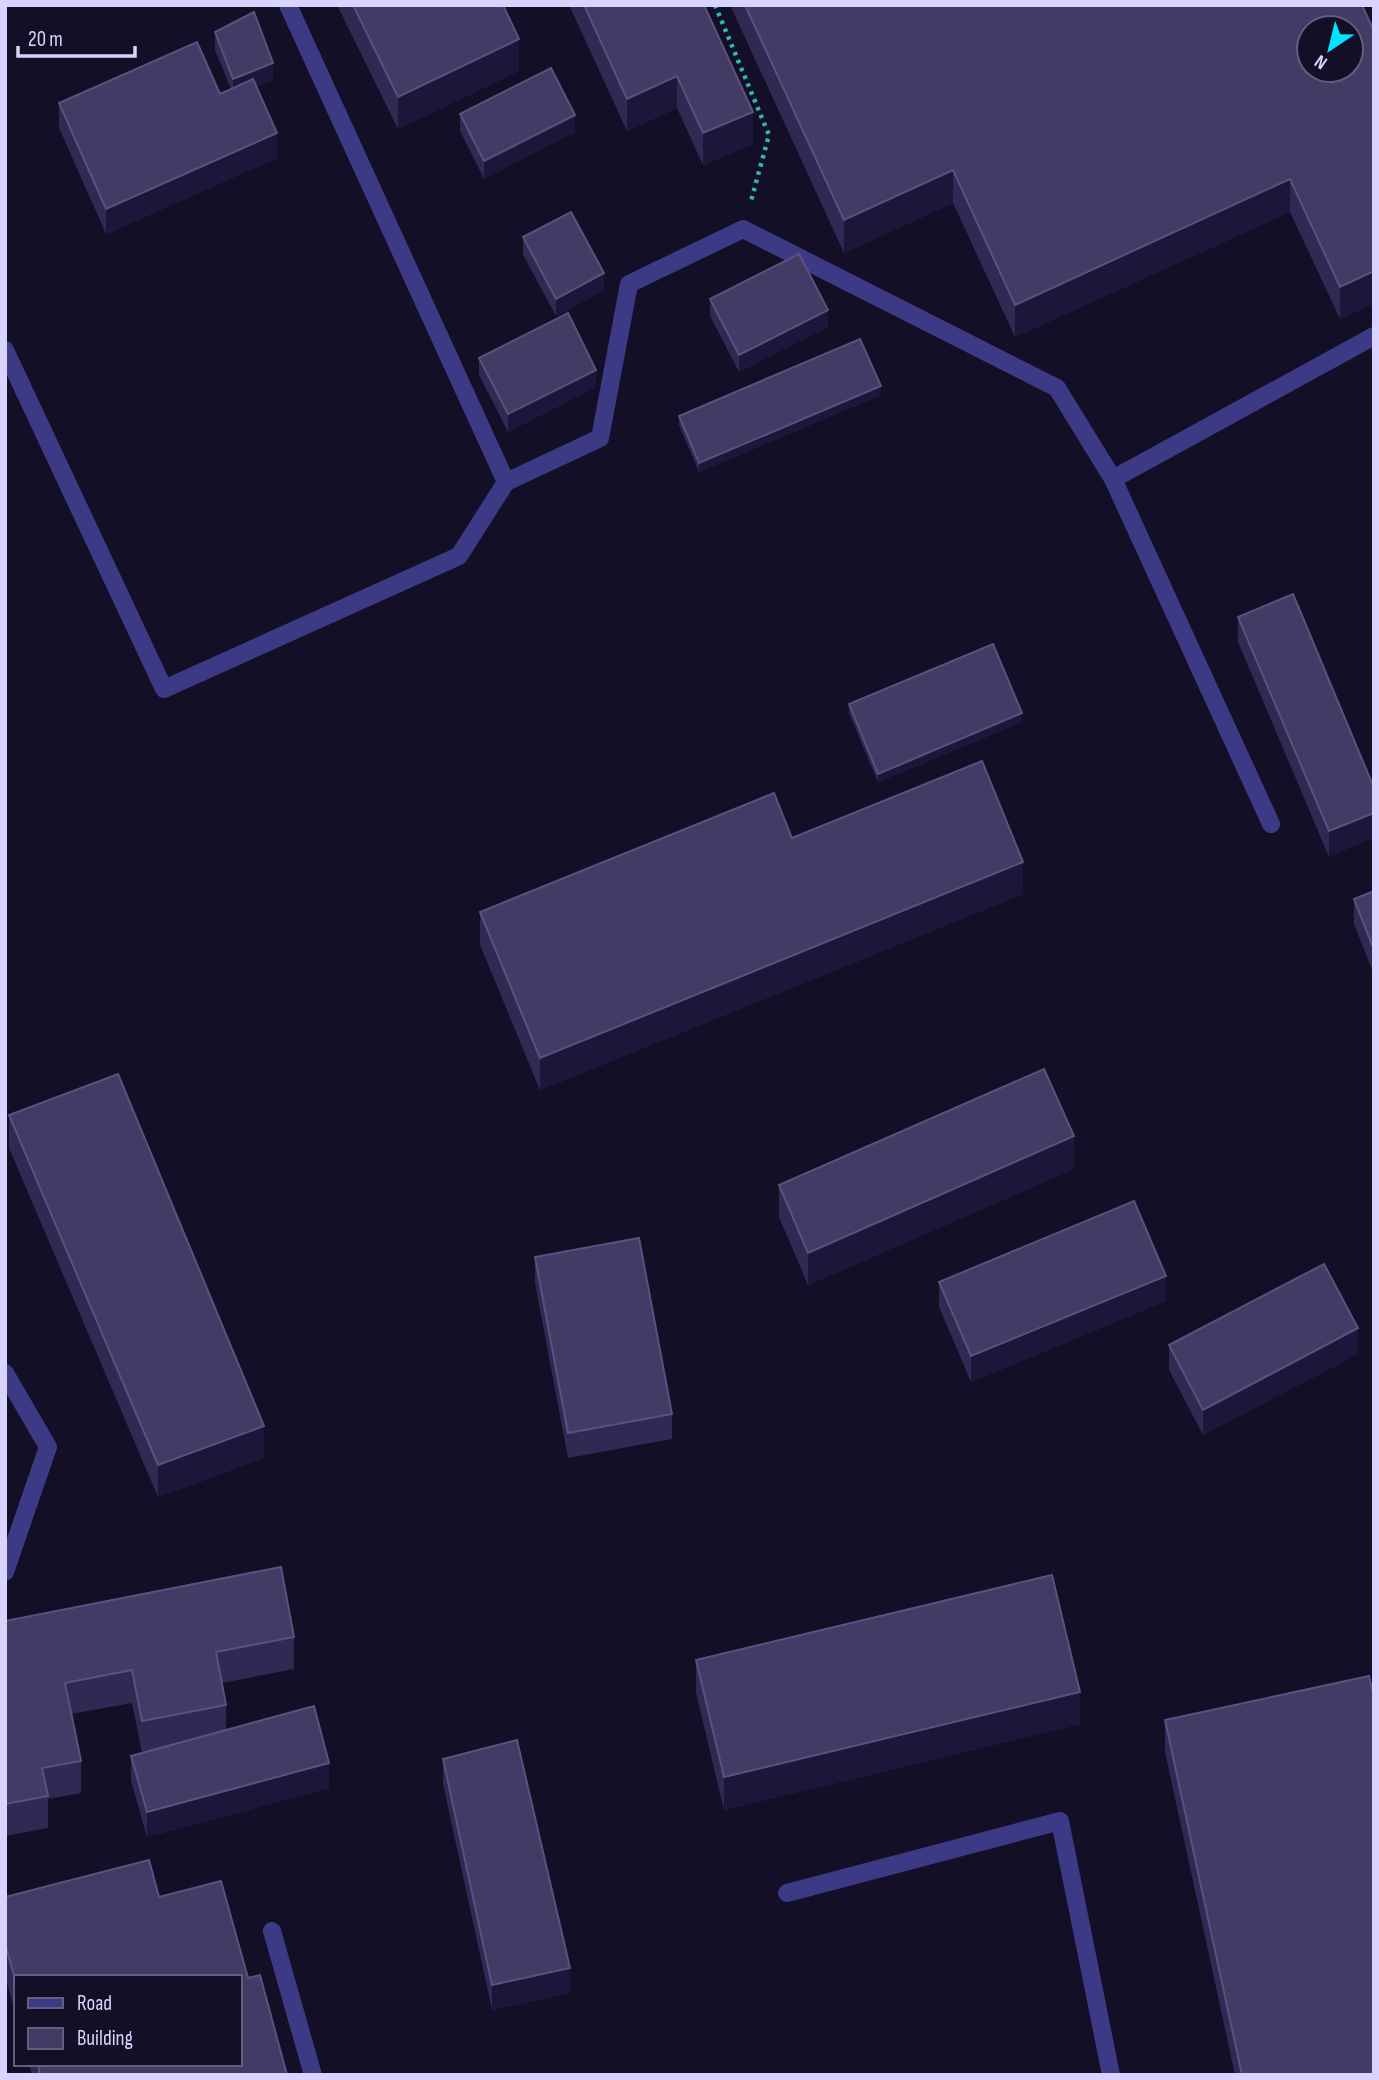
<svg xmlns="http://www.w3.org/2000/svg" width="1379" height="2080" font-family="'Sofia Sans Condensed',sans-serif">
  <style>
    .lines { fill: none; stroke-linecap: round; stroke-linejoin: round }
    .path { stroke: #2fb8b0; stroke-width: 4.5; stroke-dasharray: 3.5 5; stroke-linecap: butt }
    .minor { stroke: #3d3a85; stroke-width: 18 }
    .wall { fill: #312854 }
    .shaded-wall { fill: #1d163a }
    .building { fill: #433a66; stroke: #5a527e; stroke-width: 2; fill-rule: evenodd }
  </style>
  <rect width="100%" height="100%" fill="#130f26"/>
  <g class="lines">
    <path class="path" d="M715,5L769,135L751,201"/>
    <path class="minor" d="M288,5L506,482
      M5,350L164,689L459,556L506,482L600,438L629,284L743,229L1057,388L1113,479L1271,824
      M1113,479L1374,336
      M5,1373L48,1447L5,1572
      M787,1893L1060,1821L1111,2075
      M272,1931L313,2075"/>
  </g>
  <path class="wall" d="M337,5H503L519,71L398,129Z
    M569,5H704L753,144L703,165L677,108L627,131Z
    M730,5H1362L1340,319L1290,212L1015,337L953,203L844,253Z
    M215,32L273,80L256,87L277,158L106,234L59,128V103L220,94L231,89L215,50Z
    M460,114L575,132L484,179L460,131Z
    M523,237L604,290L556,316L523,255Z
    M710,299L828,327L739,372L710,316Z
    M479,358L596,387L508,432L479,375Z
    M881,395L699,472L679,425V416Z
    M1238,617L1374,788L1329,857L1238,642Z
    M849,704L1022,722L878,782L849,713Z
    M792,838L1023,894L540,1090L480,945V912Z
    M1374,891V975L1354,924V899Z
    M9,1115L264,1458L158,1497L9,1148Z
    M1074,1169L808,1285L779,1217V1185Z
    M535,1257L672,1414V1439L568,1458L535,1283Z
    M939,1282L1166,1301L971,1382L939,1307Z
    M1169,1345L1358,1354L1203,1435L1169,1370Z
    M5,1621L294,1637V1669L222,1683L226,1705V1730L329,1788L147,1837L131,1781V1756L142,1753L132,1703L71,1714L81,1761V1793L48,1799V1828L5,1836Z
    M696,1660L1080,1724L724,1810L696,1693Z
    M1165,1720L1374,2075H1235L1165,1752Z
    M443,1759L570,1993L492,2010L443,1784Z
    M5,1897H159L248,1978L287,2075H32L29,2064H240L16,1977V2015L5,1976Z"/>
  <path class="shaded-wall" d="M519,39V71L398,129V97Z
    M273,63V80L233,96V79Z
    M677,76V108L627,131V99Z
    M753,112V144L703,165V133Z
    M575,115V132L484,179V161Z
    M277,133V158L106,234V209Z
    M953,170V203L844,253V220Z
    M1290,179V212L1015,337V305Z
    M1374,271V304L1340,319V287Z
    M604,273V290L556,316V299Z
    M828,310V327L739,372V355Z
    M596,370V387L508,432V414Z
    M881,386V395L699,472V463Z
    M1022,713V722L878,782V774Z
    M1374,813V838L1329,857V831Z
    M1023,862V894L540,1090V1058Z
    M1074,1136V1169L808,1285V1253Z
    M1166,1276V1301L971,1382V1356Z
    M1358,1328V1354L1203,1435V1410Z
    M264,1426V1458L158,1497V1465Z
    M1080,1692V1724L724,1810V1777Z
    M329,1763V1788L147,1837V1812Z
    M570,1968V1993L492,2010V1985Z"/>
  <path class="building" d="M353,5H503L519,39L398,97Z
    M584,5H704L753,112L703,133L677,76L627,99Z
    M745,5H1362L1374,31V271L1340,287L1290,179L1015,305L953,170L844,220ZM1309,28H1351V70H1309Z
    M254,12L273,63L233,79L215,32Z
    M197,42L220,94L253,79L277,133L106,209L59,103Z
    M551,68L575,115L484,161L460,114Z
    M571,212L604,273L556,299L523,237Z
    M799,254L828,310L739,355L710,299Z
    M568,313L596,370L508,414L479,358Z
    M860,339L881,386L699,463L679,416Z
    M1293,594L1374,788V813L1329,831L1238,617Z
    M993,644L1022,713L878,774L849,704Z
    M982,761L1023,862L540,1058L480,912L774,793L792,838Z
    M1374,891V950L1354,899Z
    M1044,1069L1074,1136L808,1253L779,1185Z
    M118,1074L264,1426L158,1465L9,1115Z
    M1134,1201L1166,1276L971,1356L939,1282Z
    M639,1238L672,1414L568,1433L535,1257Z
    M1324,1264L1358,1328L1203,1410L1169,1345Z
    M281,1567L294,1637L216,1652L226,1705L142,1721L132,1670L65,1683L81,1761L42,1768L48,1796L5,1804V1621Z
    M1052,1575L1080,1692L724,1777L696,1660Z
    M1369,1676L1374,1697V2075H1242L1165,1720Z
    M314,1706L329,1763L147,1812L131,1756Z
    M517,1740L570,1968L492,1985L443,1759Z
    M149,1860L159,1897L221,1881L248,1978L260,1975L287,2075H40L38,2064H240V1977H16V1983L5,1943V1897Z"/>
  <rect width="1379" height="2080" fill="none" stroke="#d9d4ff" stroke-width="14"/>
  <rect x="14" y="1975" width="228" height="91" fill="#130f26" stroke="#625e7d" stroke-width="2"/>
  <rect x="28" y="1998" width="35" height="10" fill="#3d3a85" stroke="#625e7d" stroke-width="2"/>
  <text x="77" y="2010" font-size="21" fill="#d9d4ff">Road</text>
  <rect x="28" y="2028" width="35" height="21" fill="#433a66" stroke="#625e7d" stroke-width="2"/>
  <text x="77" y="2045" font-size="21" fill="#d9d4ff">Building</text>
  <g transform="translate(1330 49) rotate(215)"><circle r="33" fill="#130f26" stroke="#625e7d" stroke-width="2"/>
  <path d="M0-5L12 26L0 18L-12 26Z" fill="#00e5ff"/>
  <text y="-10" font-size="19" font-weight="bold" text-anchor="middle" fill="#d9d4ff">N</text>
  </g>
  <path d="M18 46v10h117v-10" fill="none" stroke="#d9d4ff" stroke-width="3.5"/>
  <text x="28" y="46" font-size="21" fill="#d9d4ff" stroke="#130f26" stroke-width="5" paint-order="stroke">20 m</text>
</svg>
